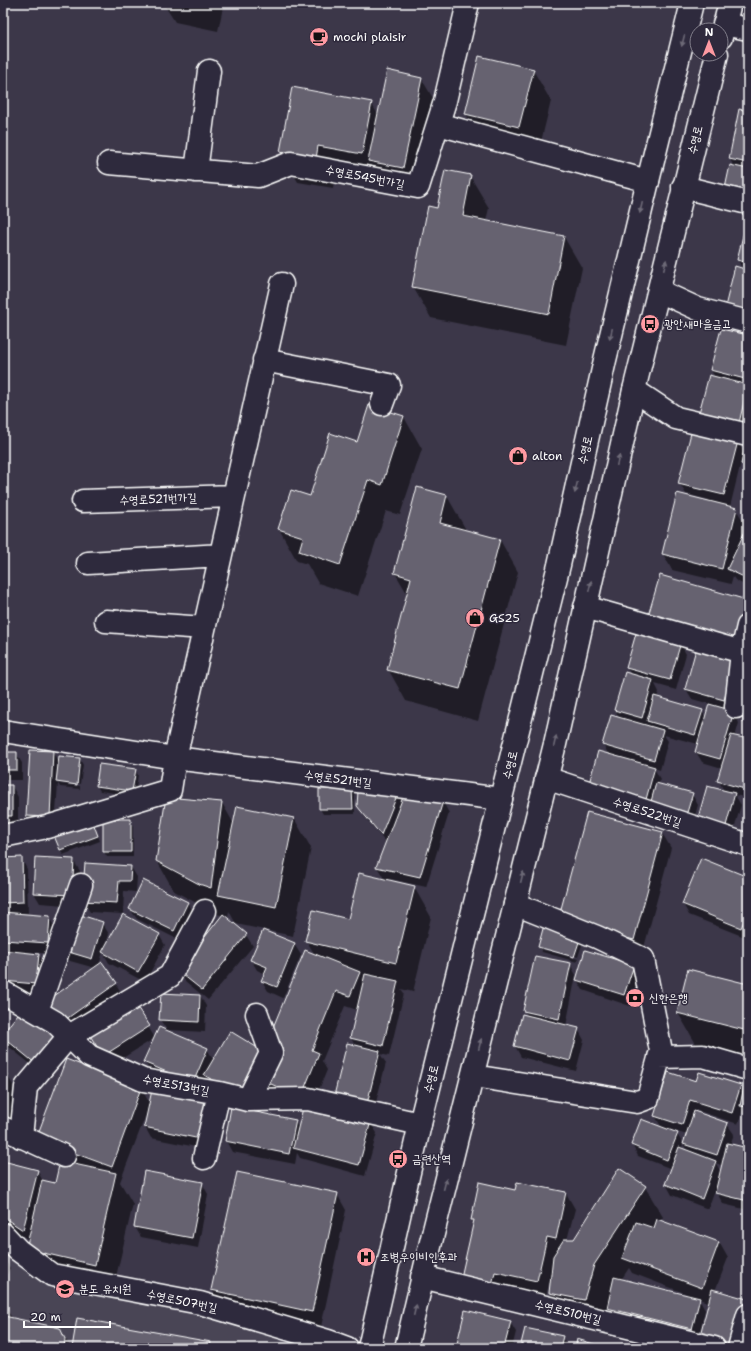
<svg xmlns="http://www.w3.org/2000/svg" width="751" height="1351" font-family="'Shantell Sans','Poor Story',sans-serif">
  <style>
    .built { fill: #494455 }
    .shadow { fill: #0007; fill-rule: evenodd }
    .building { fill: #666270; stroke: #fff }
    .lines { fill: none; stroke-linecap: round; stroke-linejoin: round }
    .minor-casing { stroke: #fff; stroke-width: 25 }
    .major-casing { stroke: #fff; stroke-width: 25 }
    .minor { stroke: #2f2a3d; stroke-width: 22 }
    .major { stroke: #2f2a3d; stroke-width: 22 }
    .oneway { fill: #6d6a77 }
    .labels { text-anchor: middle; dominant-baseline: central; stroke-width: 3; stroke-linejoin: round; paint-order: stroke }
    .poi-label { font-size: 12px; fill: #fff; stroke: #2f2a3d; text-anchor: start }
    .street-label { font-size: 12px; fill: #fff; stroke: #2f2a3d }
  </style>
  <rect width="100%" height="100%" fill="#3c3749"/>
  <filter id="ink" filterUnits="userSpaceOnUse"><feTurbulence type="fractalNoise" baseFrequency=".025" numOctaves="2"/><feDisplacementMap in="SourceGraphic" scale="8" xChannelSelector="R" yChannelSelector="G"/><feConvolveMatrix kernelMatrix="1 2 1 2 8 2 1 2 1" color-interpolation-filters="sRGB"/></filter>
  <g filter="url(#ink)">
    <path class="built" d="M3,1234L52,1275L287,1329L284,1348H3Z"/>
    <path class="shadow" d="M163,3H224L218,31L175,22Z
      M533,70L551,101L537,158L484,145L466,114Z
      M421,78L440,110L421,199L388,192L335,175L333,188L298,182L281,152L371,103L379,116Z
      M748,112V207L734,167L730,159Z
      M470,176L489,208L486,221L564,237L582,268L566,345L431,318L413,287L438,209Z
      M748,219V321L743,270L738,260Z
      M748,336V433L745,434L711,370Z
      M369,406L404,417L422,449L400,515L386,511L358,596L318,583L307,564L297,561L279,529L311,497L357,443Z
      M738,442L745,454L748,443V470H745L741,462L730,507L736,509L745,524L742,538L748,528V587L735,580L733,577L731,584L672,570L663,554L709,500L686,494L679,483Z
      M418,489L447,496L465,528V531L500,540L518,572L478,721L406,701L388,669L408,595L395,573Z
      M746,601L748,604V641L658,632Z
      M680,643L686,654L676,690L655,684L659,692L657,698L702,711L706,718L710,704L692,699L686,689L735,661L733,712L739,723L735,737L748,740V798L735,795L741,805L730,843L704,835L724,791L719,781L722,768L702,762L696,752L698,744L664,735L668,741L660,770L654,768L660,779L659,785L692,794L698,805L691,830L656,820L609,755L603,745L620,719L615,710L631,675L627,668Z
      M748,691V730L744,722Z
      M53,752L59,764L80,759L83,765L80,784L59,781V783L80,786V789L60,787L58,783L55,827L33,826L27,815Z
      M3,753H16L22,763V780H3Z
      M135,770L138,775L135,796L100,791L97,786Z
      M3,786H12L18,797V827H3Z
      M352,790L355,795V814H323L320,809Z
      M398,794L402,801L443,802L449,813L426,887L390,879L389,881L414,887L431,917L413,992L401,989L404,993L389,1056L380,1054L386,1063L372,1118L355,1046L351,1038L357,1010L345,1006L322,1061L327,1070L312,1107L370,1122L377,1133L365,1176L300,1158L297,1153L295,1164L232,1152L226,1141L295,1121L299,1128L304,1109L274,1097L265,1081L211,1086L206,1077L199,1093L151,1073L145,1062L207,1049L214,1060L265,1053L270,1037L315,955L306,940L349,920L385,880L377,867L386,843L365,817L358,806Z
      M222,803L234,824L294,818L311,848L293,936L236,924L229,911L228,917L217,914L174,891L157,861Z
      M104,820H130L133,826V857H107L104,852Z
      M93,823L100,841L63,855L53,832Z
      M662,833L671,848L642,955L583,942L578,957L542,947V949L578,959L577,962L542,952L539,947Z
      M21,858L27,869L28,913H20V915L49,917L55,928L54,954L27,952V954L39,955L45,966L41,995L3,990V859Z
      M73,860L80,871L78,906L40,903L34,893Z
      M131,867L137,877L136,892L124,891L123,914L90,912L83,901Z
      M748,878L747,938L689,915L683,904Z
      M144,881L188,903L194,913L181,941L137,919L130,909Z
      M223,916L246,935L253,946L208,1000L185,981L179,971Z
      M102,923L109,934L105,948L159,935L165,945L145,982L109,963L103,952L99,965L116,984L122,994L69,1032L54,1012L95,968L70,961L63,950Z
      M294,944L301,955L283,998L268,991L262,981L265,974L257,970L251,960Z
      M570,964L576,975L566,1026L578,1029L584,1040L576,1071L521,1057L515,1046L528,1017L525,1011Z
      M633,966L640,977L630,1006L583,990L577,980Z
      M748,985V1058L696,1044L678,1013Z
      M200,995L206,1006L205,1032L167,1030L160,1020Z
      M135,1005L155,1038L110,1066L96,1045Z
      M22,1010L43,1074L8,1046L3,1037V1034Z
      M3,1075H7L13,1085L11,1130H3Z
      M748,1076V1116L743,1109L738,1124L696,1110L695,1113L727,1124L734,1134L730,1145L748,1149V1210L723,1204L717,1193V1184L708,1209L672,1195L666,1184L672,1169L638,1156L632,1145L662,1128L655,1116L697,1082L740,1086L744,1092ZM671,1130L687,1135L683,1144L688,1152L682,1149L683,1144L677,1134L671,1131ZM716,1163L723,1166L721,1173Z
      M141,1088L150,1104H212L211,1150L151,1138L145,1127L148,1113L147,1112L120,1182L133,1204L112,1294L44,1279L29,1240L3,1224V1162L37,1170L43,1181L56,1184L61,1162L46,1154Z
      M619,1170L645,1187L663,1217L660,1221L719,1242L728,1258L715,1291L747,1300L748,1302V1328L743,1348H705L710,1303L699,1299L705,1310L698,1340L614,1319L607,1308L601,1329L567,1323L550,1293L551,1280H550L546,1296L470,1298L474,1224L472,1220L516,1191L566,1193L575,1209L567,1240H575ZM629,1268L632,1273L687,1294L686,1296L621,1280Z
      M202,1183L208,1194L198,1248L141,1237L135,1227Z
      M337,1194L346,1210L321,1327L221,1305L212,1290Z
      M3,1257L10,1268L3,1283Z
      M3,1308H6L12,1318L59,1328L71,1348H3Z
      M510,1322L516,1332L512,1348H457Z
      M562,1337L568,1348H521Z"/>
    <path class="building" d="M479,56L534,69L519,127L465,114Z
      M387,70L422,78L403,168L368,161Z
      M748,80V93H745Z
      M292,87L372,102L362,154L318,146L316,159L280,152Z
      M739,109L748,111V163L729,159Z
      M730,165L748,169V198L724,193Z
      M445,170L471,175L463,216L564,236L549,314L412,287L428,206L437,208Z
      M748,215V263L737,260Z
      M735,266L748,270V313L725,307Z
      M721,329L748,335V368L745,379L710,370Z
      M709,375L748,385L739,423L699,413Z
      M748,403V427L743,425Z
      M369,405L404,416L382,485L368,480L340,565L299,551L303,537L278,529L291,490L310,496L330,433L357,442Z
      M692,429L738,441L724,495L678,484Z
      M746,442H748V466L741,464Z
      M417,487L447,495L440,523L500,539L460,689L387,670L411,578L394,573Z
      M677,493L737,508L722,569L662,554Z
      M748,525V579L727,569Z
      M660,575L747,600L735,641L648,616Z
      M637,630L681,642L670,680L626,668Z
      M696,649L736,661L724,700L685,689Z
      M625,672L653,680L642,718L614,710Z
      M743,690H748V722H743Z
      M654,696L703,710L695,735L647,721Z
      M709,704L734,711L720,759L695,752Z
      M611,715L663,730L654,760L602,745Z
      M731,735L748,739V790L717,781Z
      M30,750L53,751L50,817L26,816Z
      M598,751L655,767L645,803L588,787Z
      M3,752H17V770H3Z
      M59,756L80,758L77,785L56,782Z
      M99,764L136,769L132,791L96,786Z
      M656,783L693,793L685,819L649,809Z
      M3,785H12V816H3Z
      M707,786L735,793L724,833L696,825Z
      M319,789H352L353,809H319Z
      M358,791L398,793L381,835L357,806Z
      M166,797L222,802L211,888L199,884L156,861Z
      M403,797L443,801L420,877L376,867Z
      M237,806L294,818L276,907L218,895Z
      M587,812L663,832L634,940L558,920Z
      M91,817L98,836L60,850L52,831Z
      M103,819H131V852H103Z
      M22,857L23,902L3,903V858Z
      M35,857L74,859L72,895L33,893Z
      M701,858L748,877V911L741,928L682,904Z
      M85,863L131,866L130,881H119L117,903L82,901Z
      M359,873L415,886L396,963L305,941L313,910L348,919Z
      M143,880L188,902L174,931L129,909Z
      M3,912L50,916L48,943L3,940Z
      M74,913L103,922L92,959L62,950Z
      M123,914L160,934L138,972L102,952Z
      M223,914L247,934L202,990L178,971Z
      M544,925L581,936L574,957L538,947Z
      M263,930L295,943L277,987L261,981L267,967L250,960Z
      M3,950L39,954L36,984L3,981Z
      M305,950L360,972L350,996L336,991L312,1050L319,1053L301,1097L264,1081L281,1042L269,1037Z
      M585,950L634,965L624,995L576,980Z
      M535,956L571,963L559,1019L523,1011Z
      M102,962L117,983L62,1022L47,1001Z
      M688,969L748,984V1031L677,1013Z
      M365,974L398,981L383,1046L350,1038Z
      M161,993L200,995L199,1022L159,1020Z
      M135,1004L150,1026L103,1056L89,1034Z
      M22,1009L58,1037L36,1064L3,1037V1033Z
      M522,1014L579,1028L570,1061L514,1046Z
      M159,1027L208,1048L193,1083L143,1062Z
      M230,1031L266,1053L241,1097L204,1075Z
      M347,1043L380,1051L366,1108L333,1100Z
      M66,1059L141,1088L112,1167L36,1139Z
      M668,1072L696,1081L699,1072L741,1085L732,1113L690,1100L682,1125L654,1116Z
      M3,1074H7L5,1120L3,1119Z
      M746,1075H748V1107L740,1106Z
      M152,1090L213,1103L205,1140L144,1127Z
      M304,1104L371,1121L359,1165L293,1148Z
      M231,1107L296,1120L289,1154L225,1141Z
      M694,1111L728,1123L717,1155L683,1144Z
      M641,1119L678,1133L667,1160L631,1145Z
      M727,1143L748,1148V1201L715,1193Z
      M679,1147L716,1161L702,1199L665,1184Z
      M3,1161L38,1170L23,1230L3,1217Z
      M60,1161L116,1173L95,1265L26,1249L42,1180L55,1183Z
      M619,1168L646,1186L594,1265L584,1300L549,1293L553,1256L564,1239H574Z
      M144,1171L203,1182L192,1238L134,1227Z
      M237,1172L338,1193L312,1312L211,1290Z
      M479,1182L515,1190L517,1182L566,1192L556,1239L547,1237L537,1281L495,1272L491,1289L460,1282L474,1220H471Z
      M657,1219L719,1242L702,1288L622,1258L636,1222L654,1228Z
      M614,1277L700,1298L692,1329L607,1308Z
      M712,1289L747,1299L734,1348L699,1339Z
      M3,1307H7L4,1316L60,1328L65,1339L64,1348H3Z
      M465,1310L511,1321L504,1348H456Z
      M77,1318L211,1342L210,1348H72Z
      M525,1328L563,1336L560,1348H520Z
      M577,1339L607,1348H575Z"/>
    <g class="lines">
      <defs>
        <path id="minor" d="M724,24L748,29
          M438,124L648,181
          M109,163L258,176L291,163L418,187L445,101L468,3
          M196,171L209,71
          M683,187L748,203
          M659,291L698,309L748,322
          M264,360L389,385L382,404
          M634,390L676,418L748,435
          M83,501L234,496
          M88,563L221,555
          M585,607L742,652
          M106,621L204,628
          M736,707L742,652L748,626
          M3,731L175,758L501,799
          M546,778L748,845
          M3,836L47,827L170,790L175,758L282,284
          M3,992L55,1022L89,1056L143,1080L219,1093L248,1100L308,1099L420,1124
          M37,1011L81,885
          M659,1057L703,1056L748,1069
          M473,1076L637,1102L648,1098L661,1051L643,959L597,937L515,904
          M248,1100L271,1053L257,1014
          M3,1128L64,1156
          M21,1137L26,1087L69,1036L170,976L205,911
          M204,1158L219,1093
          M3,1234L18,1250L52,1275L200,1303L328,1341L347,1348
          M422,1277L714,1348
          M739,1348L748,1315"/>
        <path id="major" d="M721,37L730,3
          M369,1348L420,1124L559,565L605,360L648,181L692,3
          M406,1348L431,1242L555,744L634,390L717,54"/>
      </defs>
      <use href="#minor" class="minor-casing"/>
      <use href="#major" class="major-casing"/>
      <use href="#minor" class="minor"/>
      <use href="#major" class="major"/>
    </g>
    <defs><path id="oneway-solid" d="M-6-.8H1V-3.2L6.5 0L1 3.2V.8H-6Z"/></defs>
    <g class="oneway">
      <use href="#oneway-solid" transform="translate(683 41) rotate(104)"/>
      <use href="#oneway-solid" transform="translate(641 208) rotate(103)"/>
      <use href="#oneway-solid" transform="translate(665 265) rotate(-77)"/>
      <use href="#oneway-solid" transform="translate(611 334) rotate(103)"/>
      <use href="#oneway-solid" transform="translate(618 460) rotate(-77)"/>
      <use href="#oneway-solid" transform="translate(576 488) rotate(103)"/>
      <use href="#oneway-solid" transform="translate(590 586) rotate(-77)"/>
      <use href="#oneway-solid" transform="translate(555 741) rotate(-77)"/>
      <use href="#oneway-solid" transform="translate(522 877) rotate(-76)"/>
      <use href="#oneway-solid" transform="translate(480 1044) rotate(-76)"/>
      <use href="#oneway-solid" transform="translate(445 1184) rotate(-76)"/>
      <use href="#oneway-solid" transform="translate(415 1310) rotate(-77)"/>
    </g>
  </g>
  <defs>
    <symbol id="cafe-disc" viewBox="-11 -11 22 22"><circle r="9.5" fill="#ff9aa2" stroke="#2f2a3d"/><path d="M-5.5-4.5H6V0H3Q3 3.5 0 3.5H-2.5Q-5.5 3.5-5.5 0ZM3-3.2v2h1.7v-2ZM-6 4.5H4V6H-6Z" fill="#111"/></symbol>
    <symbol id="bus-disc" viewBox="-11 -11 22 22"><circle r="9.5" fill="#ff9aa2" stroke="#2f2a3d"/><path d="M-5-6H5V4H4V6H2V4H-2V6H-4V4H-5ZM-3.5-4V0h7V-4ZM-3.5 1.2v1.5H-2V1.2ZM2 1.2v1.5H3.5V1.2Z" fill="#111"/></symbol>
    <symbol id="shop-disc" viewBox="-11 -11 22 22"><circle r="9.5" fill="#ff9aa2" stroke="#2f2a3d"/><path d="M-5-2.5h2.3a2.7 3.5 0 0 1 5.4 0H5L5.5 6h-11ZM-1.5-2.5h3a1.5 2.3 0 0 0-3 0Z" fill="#111"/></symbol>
    <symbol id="bank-disc" viewBox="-11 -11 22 22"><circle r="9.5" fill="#ff9aa2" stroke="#2f2a3d"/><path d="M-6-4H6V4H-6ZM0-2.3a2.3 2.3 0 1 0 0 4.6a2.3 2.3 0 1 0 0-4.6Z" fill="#111"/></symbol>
    <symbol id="hospital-disc" viewBox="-11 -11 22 22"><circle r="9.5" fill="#ff9aa2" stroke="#2f2a3d"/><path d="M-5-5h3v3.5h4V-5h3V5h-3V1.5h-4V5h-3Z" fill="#111"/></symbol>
    <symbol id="school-disc" viewBox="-11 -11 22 22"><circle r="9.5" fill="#ff9aa2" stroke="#2f2a3d"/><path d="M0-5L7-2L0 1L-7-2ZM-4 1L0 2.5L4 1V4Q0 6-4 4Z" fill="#111"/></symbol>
  </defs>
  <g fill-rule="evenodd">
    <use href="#cafe-disc" x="308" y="26" width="22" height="22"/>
    <use href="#bus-disc" x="639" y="313" width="22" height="22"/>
    <use href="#shop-disc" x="507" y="445" width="22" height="22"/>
    <use href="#shop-disc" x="464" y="607" width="22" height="22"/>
    <use href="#bank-disc" x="624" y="987" width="22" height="22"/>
    <use href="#bus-disc" x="387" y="1148" width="22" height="22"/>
    <use href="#hospital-disc" x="355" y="1246" width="22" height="22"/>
    <use href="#school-disc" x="54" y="1278" width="22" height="22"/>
  </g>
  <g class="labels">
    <g class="poi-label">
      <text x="333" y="37">mochi plaisir</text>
      <text x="664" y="324">광안새마을금고</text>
      <text x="532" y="456">alton</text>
      <text x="489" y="618">GS25</text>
      <text x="649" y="998">신한은행</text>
      <text x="412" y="1159">금련산역</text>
      <text x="380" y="1257">조병우이비인후과</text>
      <text x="79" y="1289">분도 유치원</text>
    </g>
    <g class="street-label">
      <text transform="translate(695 140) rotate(-76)">수영로</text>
      <text transform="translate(365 177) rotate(11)">수영로545번가길</text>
      <text transform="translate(585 450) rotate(-77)">수영로</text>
      <text transform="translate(158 499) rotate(-2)">수영로521번가길</text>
      <text transform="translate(510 765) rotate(-76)">수영로</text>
      <text transform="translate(338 779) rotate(7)">수영로521번길</text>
      <text transform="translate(647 812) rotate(18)">수영로522번길</text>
      <text transform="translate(431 1079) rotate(-76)">수영로</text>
      <text transform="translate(176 1085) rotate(11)">수영로513번길</text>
      <text transform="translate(182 1301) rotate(12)">수영로507번길</text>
      <text transform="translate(568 1312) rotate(14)">수영로510번길</text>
    </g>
  </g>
  <rect width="751" height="1351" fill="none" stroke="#2f2a3d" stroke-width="16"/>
  <rect x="8" y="8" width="735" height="1335" fill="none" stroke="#fff" stroke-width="1.5" filter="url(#ink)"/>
  <g transform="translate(709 42)"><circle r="19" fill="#2f2a3d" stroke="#827f8b"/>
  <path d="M0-3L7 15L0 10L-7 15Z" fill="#ff9aa2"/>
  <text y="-6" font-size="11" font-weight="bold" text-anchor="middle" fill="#ffffff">N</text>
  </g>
  <path d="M24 1321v6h86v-6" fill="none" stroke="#ffffff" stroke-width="2"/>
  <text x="30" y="1321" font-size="12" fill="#ffffff" stroke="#2f2a3d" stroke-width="3" paint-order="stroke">20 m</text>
</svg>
